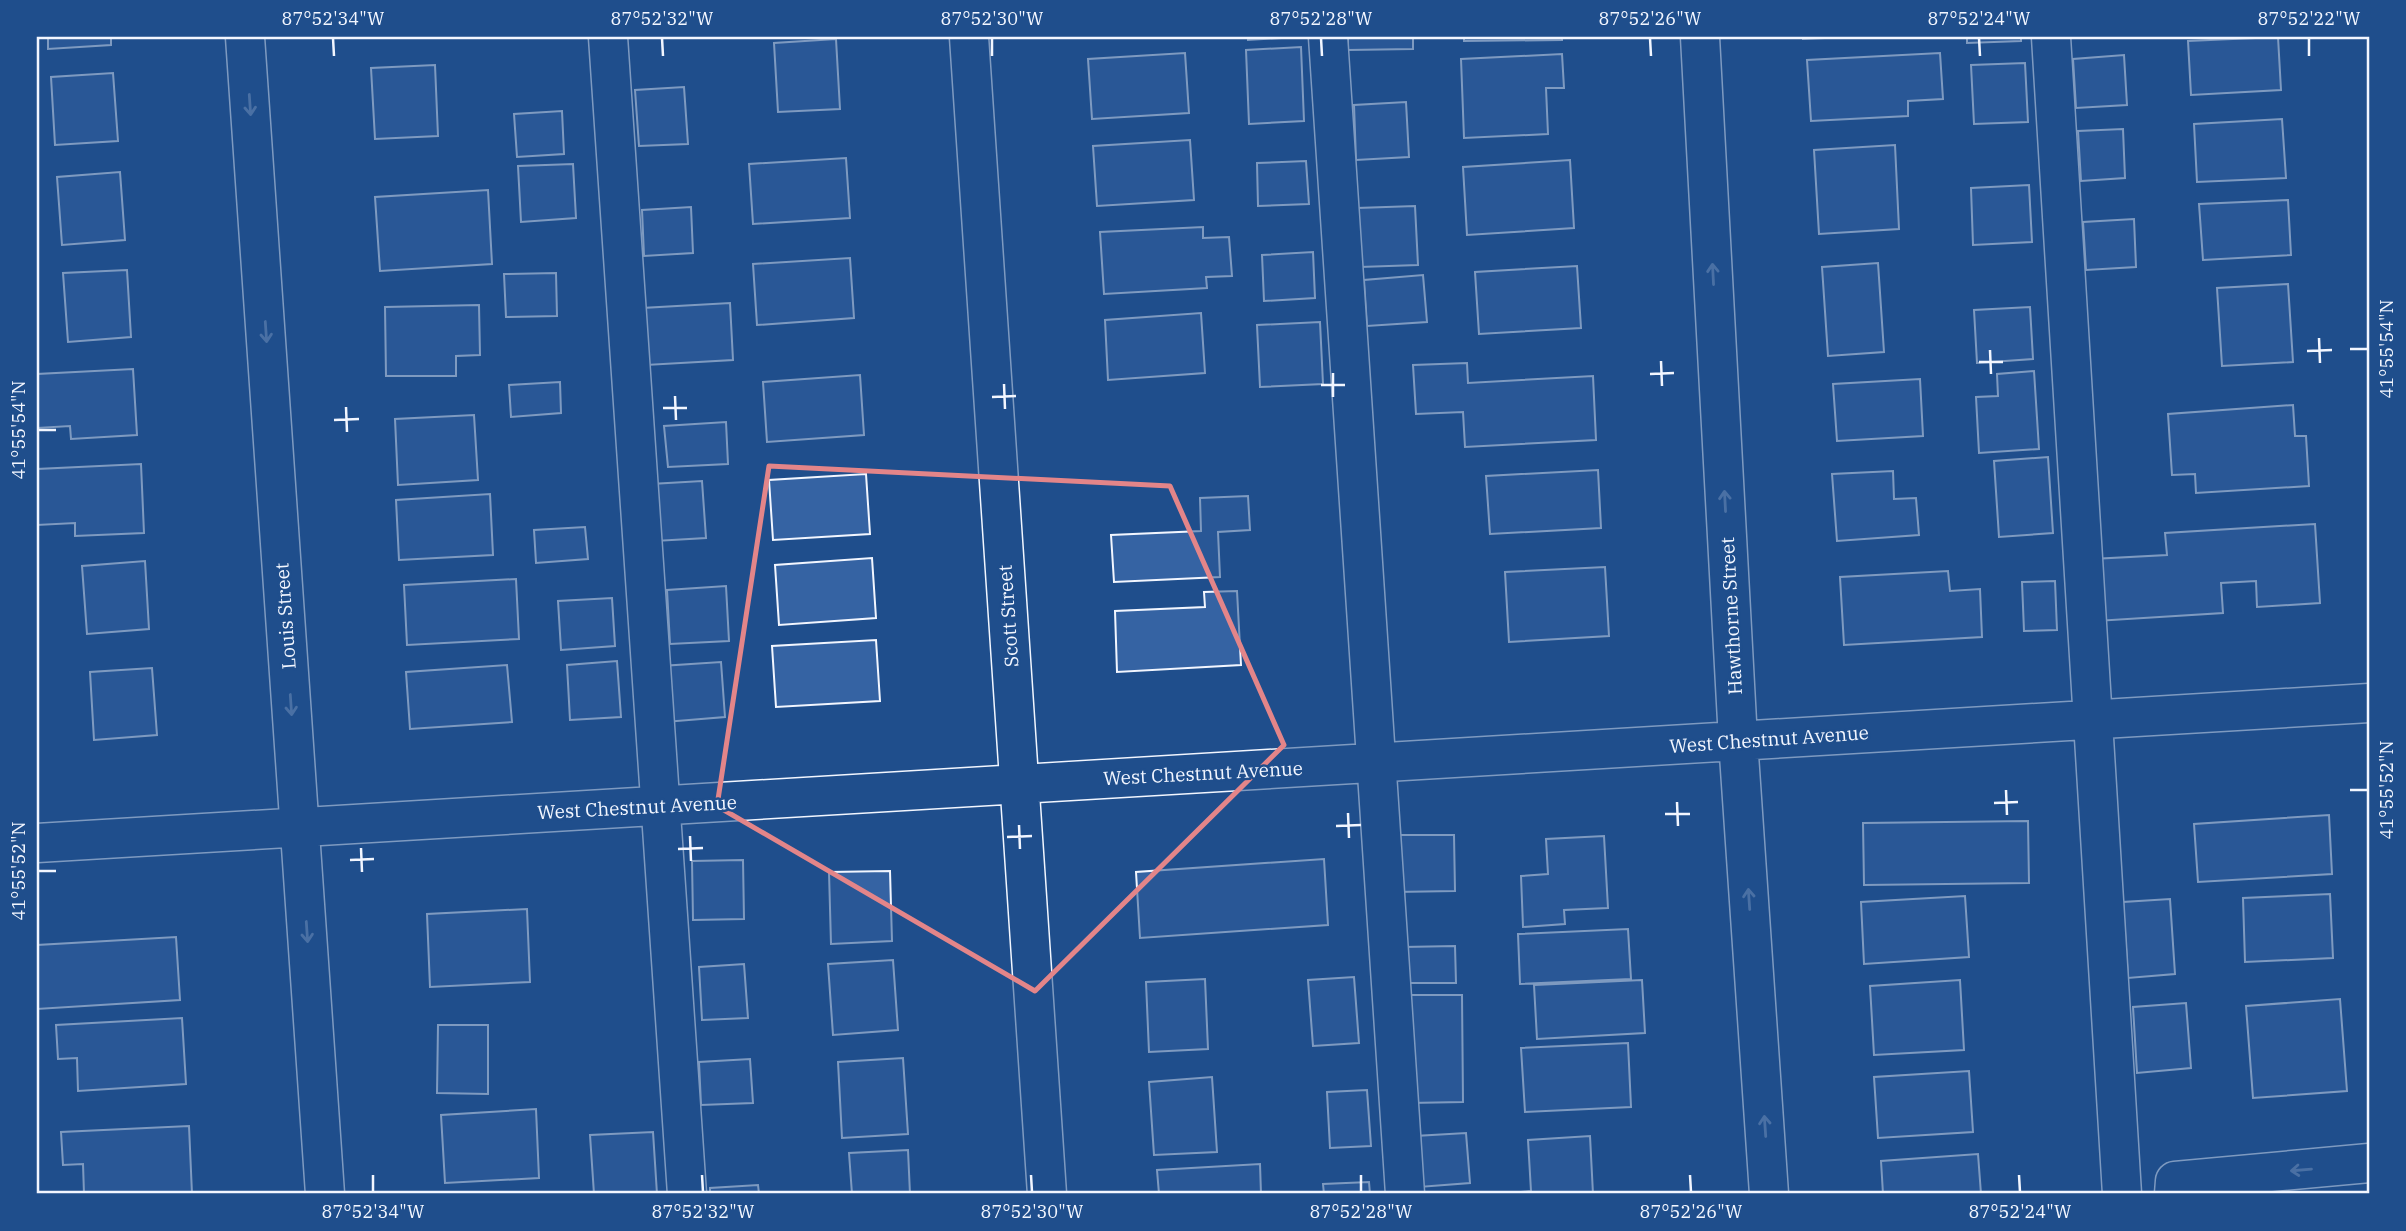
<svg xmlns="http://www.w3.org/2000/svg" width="2406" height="1231" font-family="'IBM Plex Serif',serif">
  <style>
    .building { fill: #3563a3; stroke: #f2f6ff; stroke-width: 2 }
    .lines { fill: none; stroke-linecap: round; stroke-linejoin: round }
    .minor-casing { stroke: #f2f6ff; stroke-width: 41 }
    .minor { stroke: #1f4e8c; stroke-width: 38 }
    .oneway { stroke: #7e9ac0 }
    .marked { fill: none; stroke: #e38589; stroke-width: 5; stroke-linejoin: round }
    .ticks { fill: none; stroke: #f2f6ff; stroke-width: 2.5 }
    .labels { text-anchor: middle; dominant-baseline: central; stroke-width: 5; stroke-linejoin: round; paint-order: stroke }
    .street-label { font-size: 19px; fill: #f2f6ff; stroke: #1f4e8c }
    .neatline { fill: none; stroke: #f2f6ff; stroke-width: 2.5 }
    .ticks-label { font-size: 18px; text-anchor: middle; fill: #f2f6ff }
  </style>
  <rect width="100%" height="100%" fill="#1f4e8c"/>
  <path class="building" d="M48,37H111V45L48,49Z
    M1248,37H1297L1248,40Z
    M1348,37H1413V49L1348,50Z
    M1464,37H1562V40L1464,41Z
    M1803,37H1848L1803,39Z
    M1967,37H2021V41L1967,43Z
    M2278,37L2281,90L2191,95L2188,41Z
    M836,39L840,109L778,112L774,43Z
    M1301,47L1304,121L1249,124L1246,50Z
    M1185,53L1189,113L1092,119L1088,59Z
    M1940,53L1943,99L1908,101V116L1811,121L1807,60Z
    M1562,54L1564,88H1546L1548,134L1464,138L1461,59Z
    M2124,55L2127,105L2076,108L2073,59Z
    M2025,63L2028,122L1974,124L1971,65Z
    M435,65L438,136L375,139L371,68Z
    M113,73L118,141L55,145L51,77Z
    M684,87L688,144L639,146L635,90Z
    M1406,102L1409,157L1356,160L1354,105Z
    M562,111L564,154L517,157L514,114Z
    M2282,119L2286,178L2197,182L2194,124Z
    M2123,129L2125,178L2081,181L2078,131Z
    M1190,140L1194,200L1097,206L1093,146Z
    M1895,145L1899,229L1819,234L1814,150Z
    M846,158L850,218L753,224L749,164Z
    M1570,160L1574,228L1467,235L1463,167Z
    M1306,161L1309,204L1258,206L1257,163Z
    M573,164L576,218L521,222L518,166Z
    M120,172L125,240L62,245L57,177Z
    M2029,185L2032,242L1973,245L1971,188Z
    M488,190L492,264L380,271L375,197Z
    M2288,200L2291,255L2203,260L2199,204Z
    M1415,206L1418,265L1360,267L1357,208Z
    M691,207L693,253L644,256L642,210Z
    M2134,219L2136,267L2086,270L2083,222Z
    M1203,227V238L1229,237L1232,276L1206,277L1207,288L1104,294L1100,232Z
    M1313,252L1315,298L1264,301L1262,255Z
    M850,258L854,318L757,325L753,264Z
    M1878,263L1884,352L1828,356L1822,267Z
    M1577,266L1581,328L1479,334L1475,272Z
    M127,270L131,337L68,342L63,273Z
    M556,273L557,316L506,317L504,274Z
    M1423,275L1427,322L1367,326L1364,280Z
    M2288,284L2293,362L2222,366L2217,288Z
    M730,303L733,360L646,365L642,308Z
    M479,305L480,355L456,356V376H386L385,307Z
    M2030,307L2033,359L1977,363L1974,310Z
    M1201,313L1205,373L1108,380L1105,320Z
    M1320,322L1323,384L1260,387L1257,325Z
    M1467,363L1468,383L1593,376L1596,440L1465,447L1463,412L1416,414L1413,365Z
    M133,369L137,435L71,439L70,426L37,428V374Z
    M2034,371L2039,449L1979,453L1976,397L1998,396L1997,374Z
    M860,375L864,435L767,442L763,382Z
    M1920,379L1923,436L1837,441L1833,384Z
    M560,382L561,413L511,417L509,385Z
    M2293,405L2295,436H2306L2309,486L2196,493L2195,474L2172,475L2168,414Z
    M474,415L478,480L398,485L395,419Z
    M726,422L728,464L668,467L664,426Z
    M2048,457L2053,533L1999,537L1994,461Z
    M141,464L144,533L75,536V523L37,525V469Z
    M1598,470L1601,528L1490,534L1486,476Z
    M1893,471L1894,499L1916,498L1919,535L1837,541L1832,474Z
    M866,474L870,534L773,540L769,480Z
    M702,481L706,538L655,541L651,484Z
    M490,494L493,555L399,560L396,500Z
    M1248,496L1250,530L1218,532L1220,577L1114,582L1111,535L1201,531L1200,498Z
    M2315,524L2320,603L2257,607L2256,581L2221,583L2223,613L2096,621L2092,559L2167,555L2165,533Z
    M585,527L588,559L536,563L534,530Z
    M872,558L876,618L779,625L775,565Z
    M145,561L149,629L87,634L82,566Z
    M1605,567L1609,636L1509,642L1505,572Z
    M1948,571L1950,591L1980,589L1982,637L1844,645L1840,577Z
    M516,579L519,639L407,645L404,585Z
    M2055,581L2057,630L2024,631L2022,582Z
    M726,586L729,641L670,644L667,590Z
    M1237,591L1241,665L1117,672L1115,611L1205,607L1204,592Z
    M612,598L615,646L561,650L558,601Z
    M876,640L880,701L776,707L772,646Z
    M617,661L621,717L570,720L567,665Z
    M721,662L725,717L665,722L661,666Z
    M507,665L512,722L410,729L406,672Z
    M152,668L157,735L94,740L90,672Z
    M2329,815L2332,874L2198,882L2194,824Z
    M2028,821L2029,883L1864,885L1863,823Z
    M1394,835H1454L1455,891L1395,892Z
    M1604,836L1608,908L1564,910L1565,924L1523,927L1521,876L1548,874L1546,839Z
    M1324,859L1328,925L1140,938L1136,872Z
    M743,860L744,919L693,920L692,861Z
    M890,871L892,941L831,944L829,872Z
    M2330,894L2333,958L2245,962L2243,898Z
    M1965,896L1969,957L1864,964L1861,902Z
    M2170,899L2175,974L2128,978L2123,902Z
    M527,909L530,982L430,987L427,914Z
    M1628,929L1631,979L1520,984L1518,934Z
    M176,937L180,1000L37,1009V945Z
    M1455,946L1456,983H1403V947Z
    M893,960L898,1030L833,1035L828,964Z
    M744,964L748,1018L702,1020L699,967Z
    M1354,977L1359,1043L1313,1046L1308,980Z
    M1205,979L1208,1049L1149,1052L1146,982Z
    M1642,980L1645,1033L1537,1039L1534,985Z
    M1960,980L1964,1050L1874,1055L1870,986Z
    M1409,995H1462L1463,1102L1409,1103Z
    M2340,999L2347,1091L2253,1098L2246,1006Z
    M2186,1003L2191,1068L2137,1073L2133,1007Z
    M182,1018L186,1084L78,1091L77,1058L58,1059L56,1025Z
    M438,1025H488V1094L437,1093Z
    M1628,1043L1631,1107L1525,1112L1521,1048Z
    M903,1058L908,1134L842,1138L838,1062Z
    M750,1059L753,1103L701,1105L699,1062Z
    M1969,1071L1973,1132L1878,1138L1874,1077Z
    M1212,1077L1217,1152L1154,1155L1149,1082Z
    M1367,1090L1371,1146L1330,1148L1327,1092Z
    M536,1109L539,1178L445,1183L441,1115Z
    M189,1126L192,1194H84L83,1164L63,1165L61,1132Z
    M653,1132L657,1194H594L590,1135Z
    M1466,1133L1470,1183L1419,1187L1415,1136Z
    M1590,1136L1593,1194H1500L1531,1191L1528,1140Z
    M908,1150L910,1194H852L849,1153Z
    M1978,1154L1981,1194H1883L1881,1161Z
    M1260,1164L1261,1194H1159L1157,1170Z
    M1369,1182L1370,1194H1324L1323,1184Z
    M758,1185L759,1194H710V1188Z"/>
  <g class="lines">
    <defs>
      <path id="minor" d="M245,37L325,1194
        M608,37L687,1194
        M969,37L1047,1194
        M1328,37L1405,1194
        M1700,37L1738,740L1769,1194
        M2051,37L2122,1194
        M37,843L2369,703
        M2174,1194L2175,1181L2369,1163"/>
    </defs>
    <use href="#minor" class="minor-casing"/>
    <use href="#minor" class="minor"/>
  </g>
  <defs><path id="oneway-shaft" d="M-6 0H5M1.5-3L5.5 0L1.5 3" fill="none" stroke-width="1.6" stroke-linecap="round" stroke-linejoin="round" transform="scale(1.75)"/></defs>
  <g class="oneway">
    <use href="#oneway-shaft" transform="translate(250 105) rotate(86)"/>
    <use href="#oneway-shaft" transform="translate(1713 274) rotate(-93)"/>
    <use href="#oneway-shaft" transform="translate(266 332) rotate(86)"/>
    <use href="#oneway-shaft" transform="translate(1725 501) rotate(-93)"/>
    <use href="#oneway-shaft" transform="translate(291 705) rotate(86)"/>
    <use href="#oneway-shaft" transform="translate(1749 899) rotate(-94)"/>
    <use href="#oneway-shaft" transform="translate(307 932) rotate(86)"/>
    <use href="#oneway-shaft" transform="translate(1765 1126) rotate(-94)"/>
    <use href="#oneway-shaft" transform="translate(2301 1170) rotate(175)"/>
  </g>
  <path d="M0 0H2406V1231H0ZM769,466L1170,486L1284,745L1035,991L717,806Z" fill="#1f4e8c" fill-opacity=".55" fill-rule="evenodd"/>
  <path class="marked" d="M769,466L1170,486L1284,745L1035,991L717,806Z"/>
  <path class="ticks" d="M333,38L334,56M662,38L663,56M992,38V56M1321,38L1322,56M1650,38L1651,56M1979,38L1980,56M2309,38V56M2319,338L2320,363M2350,349H2368M1990,350L1991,374M2307,351L2332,350M1661,361L1662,386M1979,362H2003M1333,373V397M1650,374L1674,373M1004,384L1005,409M1321,385H1345M675,396L676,420M992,397L1016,396M346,407L347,432M663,408H687M334,420L359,419M38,430H56M2006,790L2007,815M2350,790H2368M1677,802L1678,826M1994,803L2018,802M1348,813L1349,838M1665,814H1690M1019,825L1020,849M1336,826L1361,825M690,836L691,861M1007,837L1032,836M361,848L362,872M678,849L703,848M350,860L374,859M38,871H56M373,1175V1192M702,1175L703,1192M1031,1175L1032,1192M1361,1175V1192M1690,1175L1691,1192M2019,1175L2020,1192"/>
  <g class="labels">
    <g class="street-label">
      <text transform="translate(285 616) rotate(-94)">Louis Street</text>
      <text transform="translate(1008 616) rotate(-94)">Scott Street</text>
      <text transform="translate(1731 616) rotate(-93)">Hawthorne Street</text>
      <text transform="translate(1769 739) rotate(-4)">West Chestnut Avenue</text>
      <text transform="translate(1203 773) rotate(-3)">West Chestnut Avenue</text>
      <text transform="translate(637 807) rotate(-3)">West Chestnut Avenue</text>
    </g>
  </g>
  <rect width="2406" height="1231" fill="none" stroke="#1f4e8c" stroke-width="77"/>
  <rect x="38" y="38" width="2330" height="1154" class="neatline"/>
  <g class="ticks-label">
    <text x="333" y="25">87°52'34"W</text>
    <text x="662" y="25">87°52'32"W</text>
    <text x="992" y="25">87°52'30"W</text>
    <text x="1321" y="25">87°52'28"W</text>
    <text x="1650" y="25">87°52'26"W</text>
    <text x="1979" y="25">87°52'24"W</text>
    <text x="2309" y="25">87°52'22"W</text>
    <text transform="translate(2387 349) rotate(-90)" y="6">41°55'54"N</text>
    <text transform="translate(19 430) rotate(-90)" y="6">41°55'54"N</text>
    <text transform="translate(2387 790) rotate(-90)" y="6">41°55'52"N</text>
    <text transform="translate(19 871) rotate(-90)" y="6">41°55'52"N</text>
    <text x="373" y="1218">87°52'34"W</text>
    <text x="703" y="1218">87°52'32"W</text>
    <text x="1032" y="1218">87°52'30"W</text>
    <text x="1361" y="1218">87°52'28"W</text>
    <text x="1691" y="1218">87°52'26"W</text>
    <text x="2020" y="1218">87°52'24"W</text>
  </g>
</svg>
